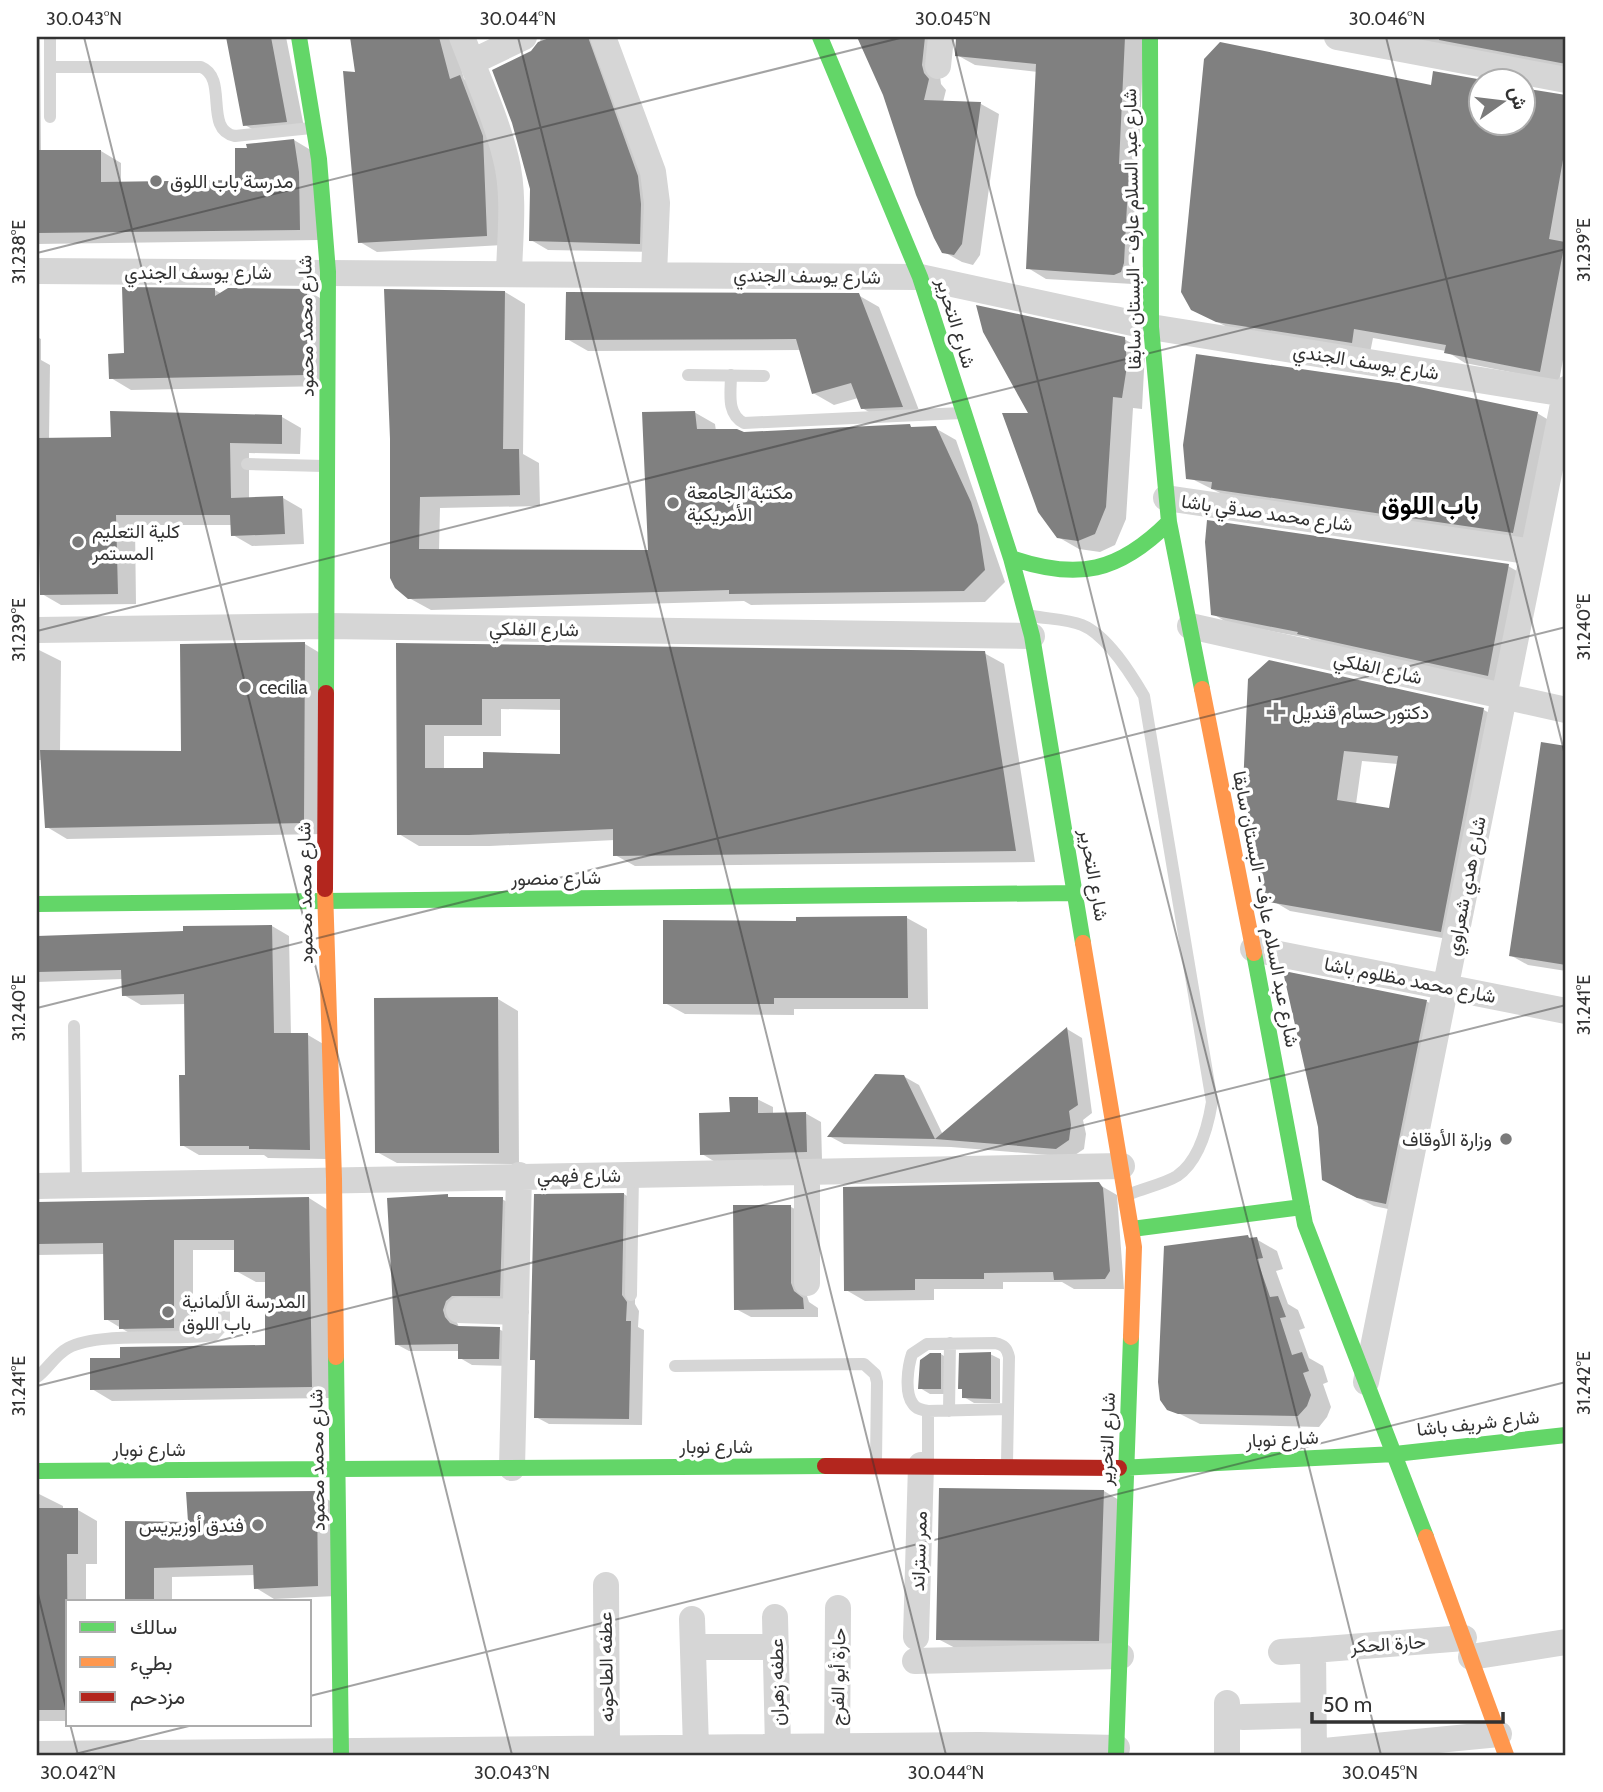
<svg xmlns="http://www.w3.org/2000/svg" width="1603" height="1792" font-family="Cabin,Vazirmatn,sans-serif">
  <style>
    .shadow { fill: #0003; fill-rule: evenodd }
    .building { fill: #808080; fill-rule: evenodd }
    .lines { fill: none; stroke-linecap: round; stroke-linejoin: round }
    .lane { stroke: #d6d6d6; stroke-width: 12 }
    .street { stroke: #d6d6d6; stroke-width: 26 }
    .fast { stroke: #63d668; stroke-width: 16 }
    .slow { stroke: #ff974d; stroke-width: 16 }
    .jam { stroke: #b3261e; stroke-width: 16 }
    .ticks { fill: none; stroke: #323232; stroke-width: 2; stroke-opacity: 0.45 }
    .poi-dot { fill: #7a7a7a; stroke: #fff; stroke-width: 2.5 }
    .labels { text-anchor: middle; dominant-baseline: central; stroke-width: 7; stroke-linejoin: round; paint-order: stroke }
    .poi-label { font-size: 19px; fill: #323232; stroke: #fff; text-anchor: start }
    .street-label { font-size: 19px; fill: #323232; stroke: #fff }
    .district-label { font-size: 26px; font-weight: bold; fill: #000; stroke: #fff }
    .neatline { fill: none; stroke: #323232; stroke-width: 2.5 }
    .ticks-label { font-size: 18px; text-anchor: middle; fill: #323232 }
  </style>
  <rect width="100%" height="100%" fill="#fff"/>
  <path class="shadow" d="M37,37H40L41,152L101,151L121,163V184L237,182L294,140L314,152L319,240L37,244Z
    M228,37H286L305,132L264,136L245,125Z
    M352,37H453L464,79L477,87L500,147L503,245L377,252L360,242L357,73Z
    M607,37L654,187L656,252L548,250L531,240L532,52L539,46L541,37Z
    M860,37H948L940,76L941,84L946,90L943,102L981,104L999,114L980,255L973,265L962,262L944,252L884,94Z
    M958,37H1144L1133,284L1046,279L1028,268L1038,72L975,65L957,55Z
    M1389,37H1566V61L1562,59L1560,62L1566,65V70Z
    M1434,73L1480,82V122H1522L1566,97V343L1559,382L1465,363L1446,351L1373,338L1370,353L1237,332L1192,309L1432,87Z
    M215,290L222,294L306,290L327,302V386L131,390L111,378L126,355Z
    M505,292L525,304L523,454L539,463L540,506L440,508L439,551L650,552L694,412L715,424L716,431L744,434L909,426L914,428H935L956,440L1005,582L985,602L751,605L744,601L431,610L409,598L392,439Z
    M858,295L879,307L922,418L883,420L862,408L858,398L834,405L813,393L801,350L588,351L567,339Z
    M37,337L41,339V360L50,365L49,439L113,438L282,417L301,428L300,454L249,453V499L283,498L302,509L304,544L252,546L233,535V525H135L136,604L61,605L42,594L40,499H37Z
    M1124,339L1145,351L1142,409L1133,408L1126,519L1115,545L1100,552L1079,549L1058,537L1031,415Z
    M1537,413L1552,422L1528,541L1228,497L1188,477Z
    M1508,566L1524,575L1503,684L1314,642L1308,638L1228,623L1213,614Z
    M305,644L325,656L324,834L67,839L47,827L43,760H37V649L61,661L60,752L183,753Z
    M398,645L984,653L1004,664L1035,862L635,866L615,855V840L490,846H419L399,834ZM501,709L562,710V756L485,769L444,770V736H501Z
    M1269,662L1484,710L1502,720L1459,941L1290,911L1266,897ZM1362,761L1398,764L1390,810L1356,804Z
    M1542,744L1566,748V971L1528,965L1510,955Z
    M907,918L927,929L928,1009H794V1015L685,1014L665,1003L798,923Z
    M272,926L289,936L291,1035H308L325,1045L327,1159L268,1158L264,1155H199L182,1145L187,1077L186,1004L141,1005L124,995L123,979L37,982V938L184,933Z
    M498,999L518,1011L519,1164L397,1163L377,1152Z
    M1426,1001L1442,1010L1402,1212L1374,1206L1340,1189Z
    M1067,1029L1082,1038L1092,1113L1083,1120L1086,1134L1084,1149L1072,1157L951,1147L844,1144L829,1136L903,1076L919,1085L943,1135Z
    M757,1099L773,1107V1114L805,1113L821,1122L822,1160L717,1163L702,1154L732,1114Z
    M1098,1184L1117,1195L1124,1289H1074L1062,1282H1003V1289H934V1300L865,1301L846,1290Z
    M624,1194L636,1202L635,1304L639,1311L638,1327L644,1330L642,1425L549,1424L536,1417V1361L532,1359Z
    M447,1196L452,1199H502L514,1206L512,1302L455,1318L459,1327L499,1329L511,1336V1366L472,1365L460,1358V1351H409L396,1344Z
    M309,1198L328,1210L331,1398L112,1401L92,1389L267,1347V1282H256L236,1271V1250H193V1339L141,1340L106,1319L105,1254L37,1255V1203Z
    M791,1207L806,1215V1293L809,1302L818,1308V1317H751L736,1309Z
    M1248,1237L1256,1239L1277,1251L1283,1269L1276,1271L1288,1304L1298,1310L1305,1328L1299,1330L1309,1358L1323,1366L1328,1382L1323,1384L1331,1407L1327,1417L1319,1427L1200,1424L1168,1408Z
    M941,1354L950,1360V1394H930L920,1388Z
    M990,1354L1000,1359V1403H974L964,1397Z
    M1104,1491L1124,1503L1119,1652L959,1650L938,1639Z
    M37,1493L63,1506V1510H78L97,1521V1564H86V1601H68V1721H37Z
    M316,1493L334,1503L336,1596L274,1599L256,1588L255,1575L172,1577V1601H127L126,1523H189Z
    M182,1724H254L184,1725Z"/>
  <path class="building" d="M226,37H271L287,122L243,126Z
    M350,37H439L450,79L460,75L483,136L487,236L358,243L343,71L355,72Z
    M552,37H588L638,176L641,204L640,244L529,241L530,189L512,123L492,70L531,51L538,42Z
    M857,37H925L922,65L924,73L929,79L924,100L981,102L962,244L954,255L942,253L934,238L916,195L883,95Z
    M956,37H1125L1119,164L1129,165L1124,263L1121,272L1114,275L1026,269L1036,64L955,56Z
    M1439,37H1566V64L1439,40Z
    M1220,42L1431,85L1433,71L1483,80H1480V122H1522V88L1566,95V154H1564L1549,239L1565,242L1540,372L1444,353L1446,345L1354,329L1352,343L1216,322L1191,310L1181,292L1204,59Z
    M294,139L299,172L300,230L37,233V150H101V182L235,180V148H247L246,144Z
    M122,287L215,288V296L228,288L307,289V375L109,379L108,354L124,353Z
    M384,289L505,291L503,449H519L520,495L420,497L419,549L648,550L642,412L695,411L697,429H737L744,432L910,424L911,427L936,426L971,502L978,525L985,570L964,591L729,594V590L408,599L395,588L390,578V439Z
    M566,292L859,293L903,407L861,409L851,383L812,394L796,339L565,340Z
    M976,305L1125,337L1127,366L1122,398L1113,397L1106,507L1095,534L1078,541L1057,538L1038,512L1002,413H1028L983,332Z
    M1196,354L1405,384L1538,412L1513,533L1211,489L1212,482L1186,479L1183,445Z
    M110,411L282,415V444L230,443L231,498L283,496L285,534L231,536L230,515H116L118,594L40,595L37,438L111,437Z
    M1207,520L1509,564L1488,676L1297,634L1298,632L1211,615L1205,542Z
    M305,642L304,823L45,828L40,750L181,751L180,644Z
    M396,643L985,651L1016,851L613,856V829L469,835H397ZM482,699H560V754L483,752V768H425V725H482Z
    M1269,660L1484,708L1441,932L1269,902L1264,898L1243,786L1248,679ZM1344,751L1398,756L1389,808L1337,800Z
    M1541,742L1566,746V965L1509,956Z
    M907,916L908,998H774V1004H663V920L796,921V917Z
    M272,925L274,1033H308L310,1150L249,1149V1146H180L179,1075H185L184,994L122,996L121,970L37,972V936L183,931V926Z
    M1289,972L1427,1000L1386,1204L1357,1198L1322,1180L1318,1127L1284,976Z
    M498,997L499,1153H375L374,998Z
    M1067,1027L1078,1105L1069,1111L1071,1125L1069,1140L1056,1149L935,1139Z
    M875,1074L904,1075L935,1139L827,1137Z
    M729,1097H758V1113L806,1112L807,1152L700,1155L699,1113L730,1112Z
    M1099,1182L1103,1188L1110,1271L1105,1279L1054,1280L1053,1272L984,1273V1279H915V1290L844,1291L843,1187Z
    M624,1193L622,1295L627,1302L626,1321H631L629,1419L534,1418L535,1360H530L534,1194Z
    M448,1194V1197H503L500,1296H452L446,1301L443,1310L445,1317L450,1323L458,1326L500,1327L499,1359H458V1344L395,1345L387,1198Z
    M309,1197L312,1387L90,1390V1358H120V1347L265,1345V1272H234V1240H174V1328L119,1329V1320H104L103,1243L37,1244V1202Z
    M733,1205H791V1283L794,1291L803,1298L804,1309L734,1310Z
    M1248,1235L1249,1238L1257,1237L1263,1258L1257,1259L1270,1297L1278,1296L1286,1317L1280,1318L1292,1355L1302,1352L1309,1371L1303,1373L1311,1395L1307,1406L1298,1416L1178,1414L1167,1410L1160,1400L1158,1382L1164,1246Z
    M991,1352V1399L962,1398V1389H958L959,1353Z
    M930,1353H941V1389H918L920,1360Z
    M939,1488L1104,1490L1099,1641L936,1640Z
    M317,1491L318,1586L254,1589L253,1565L154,1568V1601H125V1521L188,1522L186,1492Z
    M37,1508H78V1554H67L68,1710H37Z"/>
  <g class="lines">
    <path class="lane" d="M50,37V117
      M50,67H201C229,78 203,130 235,136L311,128
      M688,375L764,376
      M731,375C731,392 726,414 744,423L962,413
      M247,464L324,466
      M1032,616C1048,619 1067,619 1082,625C1107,635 1131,674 1144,696L1212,1102C1208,1126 1199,1161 1177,1176C1164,1184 1144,1188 1130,1194
      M74,1026L76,1185
      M631,1295L633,1175
      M675,1366L864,1364L875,1374L877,1382L876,1462
      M37,1377C48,1369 55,1355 68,1348C99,1331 176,1341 214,1335L224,1324V1300
      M949,1411L950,1343
      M928,1463V1411
      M1007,1463L1009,1357C1007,1348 1004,1345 995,1343L927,1344L912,1354C908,1366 904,1393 913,1404C916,1409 922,1410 928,1411L1008,1409"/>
    <path class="street" d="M462,37C477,77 496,117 506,159C515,195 510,236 509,273
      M603,37L653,172L657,203L654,274
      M1337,37L1566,80
      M472,62L524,37
      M938,66L941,37
      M37,271L920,277L1151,327L1566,394
      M1166,498L1533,552
      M1190,626L1566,710
      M37,630L326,626L1032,636
      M1253,949L1566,1011
      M807,1172V1283
      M37,1186L1122,1166
      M459,1310L516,1312
      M1366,1382L1566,389
      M512,1468L519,1175
      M606,1585L607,1748
      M775,1617L778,1747
      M692,1619L696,1748
      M916,1637L921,1465
      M693,1647H776
      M1281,1652L1313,1650
      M1471,1657L1566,1642
      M915,1661L1121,1656
      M1243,1717L1313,1715
      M1314,1752L1499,1734
      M37,1754L979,1745L1117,1748
      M837,1755L838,1608
      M1227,1755V1703
      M1314,1755L1313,1650L1464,1638"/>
    <path class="fast" d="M299,37L319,159L328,272L326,693
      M820,37L920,277L1011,558L1032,636L1083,943
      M1150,37L1151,327L1169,522L1202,689
      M1011,558C1078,581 1119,572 1169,522
      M37,904L1076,893
      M1254,953L1305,1224L1426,1537
      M1132,1229L1302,1207
      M336,1357L341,1755
      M1119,1468L1395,1454L1566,1435
      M37,1471L825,1466
      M1116,1755L1131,1337"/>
    <path class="slow" d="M1202,689L1254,953
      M325,889L334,1179L336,1357
      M1083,943L1134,1247L1131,1337
      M1426,1537L1506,1755"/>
    <path class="jam" d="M325,889L326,693
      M825,1466L1119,1468"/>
  </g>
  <path class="ticks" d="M84,37L512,1755M518,37L946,1755M952,37L1381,1755M1386,37L1566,759M37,253L904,37M37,631L1566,249M37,1008L1566,627M37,1386L1566,1005M37,1590L68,1716M310,1696L1566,1382M70,1724L78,1755M71,1755L197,1724"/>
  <g class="poi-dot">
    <circle cx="156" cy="181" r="7"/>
    <circle cx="673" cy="503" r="7"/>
    <circle cx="78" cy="542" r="7"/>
    <circle cx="245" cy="687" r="7"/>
    <path d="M1272.5 701.5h7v7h7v7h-7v7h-7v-7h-7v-7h7z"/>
    <circle cx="1506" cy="1139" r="7"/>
    <circle cx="168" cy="1312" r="7"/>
    <circle cx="258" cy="1525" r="7"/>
  </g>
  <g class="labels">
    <g class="poi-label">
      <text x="170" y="181">مدرسة باب اللوق</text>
      <text x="687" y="492">مكتبة الجامعة<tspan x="687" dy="22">الأمريكية</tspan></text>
      <text x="92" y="531">كلية التعليم<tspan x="92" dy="22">المستمر</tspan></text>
      <text x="259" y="687">cecilia</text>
      <text x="1292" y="712">دكتور حسام قنديل</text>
      <text x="1492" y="1139" text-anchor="end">وزارة الأوقاف</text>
      <text x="182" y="1301">المدرسة الألمانية<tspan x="182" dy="22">باب اللوق</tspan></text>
      <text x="244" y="1525" text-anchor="end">فندق أوزيريس</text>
    </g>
    <g class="street-label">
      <text transform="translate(1132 229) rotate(-91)">شارع عبد السلام عارف - البستان سابقا</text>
      <text x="198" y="272">شارع يوسف الجندي</text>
      <text transform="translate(807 276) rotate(1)">شارع يوسف الجندي</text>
      <text transform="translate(956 323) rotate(73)">شارع التحرير</text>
      <text transform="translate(306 326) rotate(-91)">شارع محمد محمود</text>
      <text transform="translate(1366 362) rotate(9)">شارع يوسف الجندي</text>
      <text transform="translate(1267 513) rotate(8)">شارع محمد صدقي باشا</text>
      <text transform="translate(534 629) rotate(1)">شارع الفلكي</text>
      <text transform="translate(1378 668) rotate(13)">شارع الفلكي</text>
      <text transform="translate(1094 875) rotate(80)">شارع التحرير</text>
      <text transform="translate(556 878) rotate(-1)">شارع منصور</text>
      <text transform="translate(1466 886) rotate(-79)">شارع هدي شعراوي</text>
      <text transform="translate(305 893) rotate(-91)">شارع محمد محمود</text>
      <text transform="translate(1266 909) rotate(79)">شارع عبد السلام عارف - البستان سابقا</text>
      <text transform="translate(1410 980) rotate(11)">شارع محمد مظلوم باشا</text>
      <text x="579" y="1175">شارع فهمي</text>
      <text transform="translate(1478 1423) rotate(-6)">شارع شريف باشا</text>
      <text transform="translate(1107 1439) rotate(-88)">شارع التحرير</text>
      <text transform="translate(1282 1439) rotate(-3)">شارع نوبار</text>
      <text x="716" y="1446">شارع نوبار</text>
      <text x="149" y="1449">شارع نوبار</text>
      <text transform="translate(317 1460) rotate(-91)">شارع محمد محمود</text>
      <text transform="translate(919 1551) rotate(-88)">ممر ستراند</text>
      <text transform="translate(1388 1644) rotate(-4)">حارة الحكر</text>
      <text transform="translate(606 1667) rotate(-91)">عطفه الطاحونه</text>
      <text transform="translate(838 1677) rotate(-89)">حارة أبو الفرج</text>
      <text transform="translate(777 1682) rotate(-91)">عطفه زهران</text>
    </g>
    <g class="district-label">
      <text x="1430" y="505">باب اللوق</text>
    </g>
  </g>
  <rect width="1603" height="1792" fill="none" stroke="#ffffff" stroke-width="77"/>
  <rect x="66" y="1600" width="245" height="126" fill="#ffffff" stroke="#adadad" stroke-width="2"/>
  <rect x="80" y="1622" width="35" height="10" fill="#63d668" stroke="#adadad" stroke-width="2"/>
  <text x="130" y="1634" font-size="21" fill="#323232">سالك</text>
  <rect x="80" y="1657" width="35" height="10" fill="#ff974d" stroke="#adadad" stroke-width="2"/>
  <text x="130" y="1670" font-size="21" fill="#323232">بطيء</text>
  <rect x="80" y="1692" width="35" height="10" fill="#b3261e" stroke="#adadad" stroke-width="2"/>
  <text x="130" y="1704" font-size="21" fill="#323232">مزدحم</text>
  <g transform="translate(1502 102) rotate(76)"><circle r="33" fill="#ffffff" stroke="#adadad" stroke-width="2"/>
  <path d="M0-5L12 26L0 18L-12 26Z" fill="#7a7a7a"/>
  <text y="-10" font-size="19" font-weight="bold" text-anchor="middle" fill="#323232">ش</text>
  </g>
  <path d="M1312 1712v10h191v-10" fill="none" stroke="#323232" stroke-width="3.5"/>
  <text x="1323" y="1712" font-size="21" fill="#323232" stroke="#ffffff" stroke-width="5" paint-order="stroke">50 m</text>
  <rect x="38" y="38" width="1526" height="1716" class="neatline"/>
  <g class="ticks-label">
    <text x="84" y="25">30.043°N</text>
    <text x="518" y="25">30.044°N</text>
    <text x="953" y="25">30.045°N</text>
    <text x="1387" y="25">30.046°N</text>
    <text transform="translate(1584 250) rotate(-90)" y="6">31.239°E</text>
    <text transform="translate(19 252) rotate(-90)" y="6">31.238°E</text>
    <text transform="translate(1584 627) rotate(-90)" y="6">31.240°E</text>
    <text transform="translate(19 630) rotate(-90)" y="6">31.239°E</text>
    <text transform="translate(1584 1005) rotate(-90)" y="6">31.241°E</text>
    <text transform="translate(19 1008) rotate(-90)" y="6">31.240°E</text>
    <text transform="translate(1584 1383) rotate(-90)" y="6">31.242°E</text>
    <text transform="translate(19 1386) rotate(-90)" y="6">31.241°E</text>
    <text x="78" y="1779">30.042°N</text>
    <text x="512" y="1779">30.043°N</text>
    <text x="946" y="1779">30.044°N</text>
    <text x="1380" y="1779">30.045°N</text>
  </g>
</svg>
